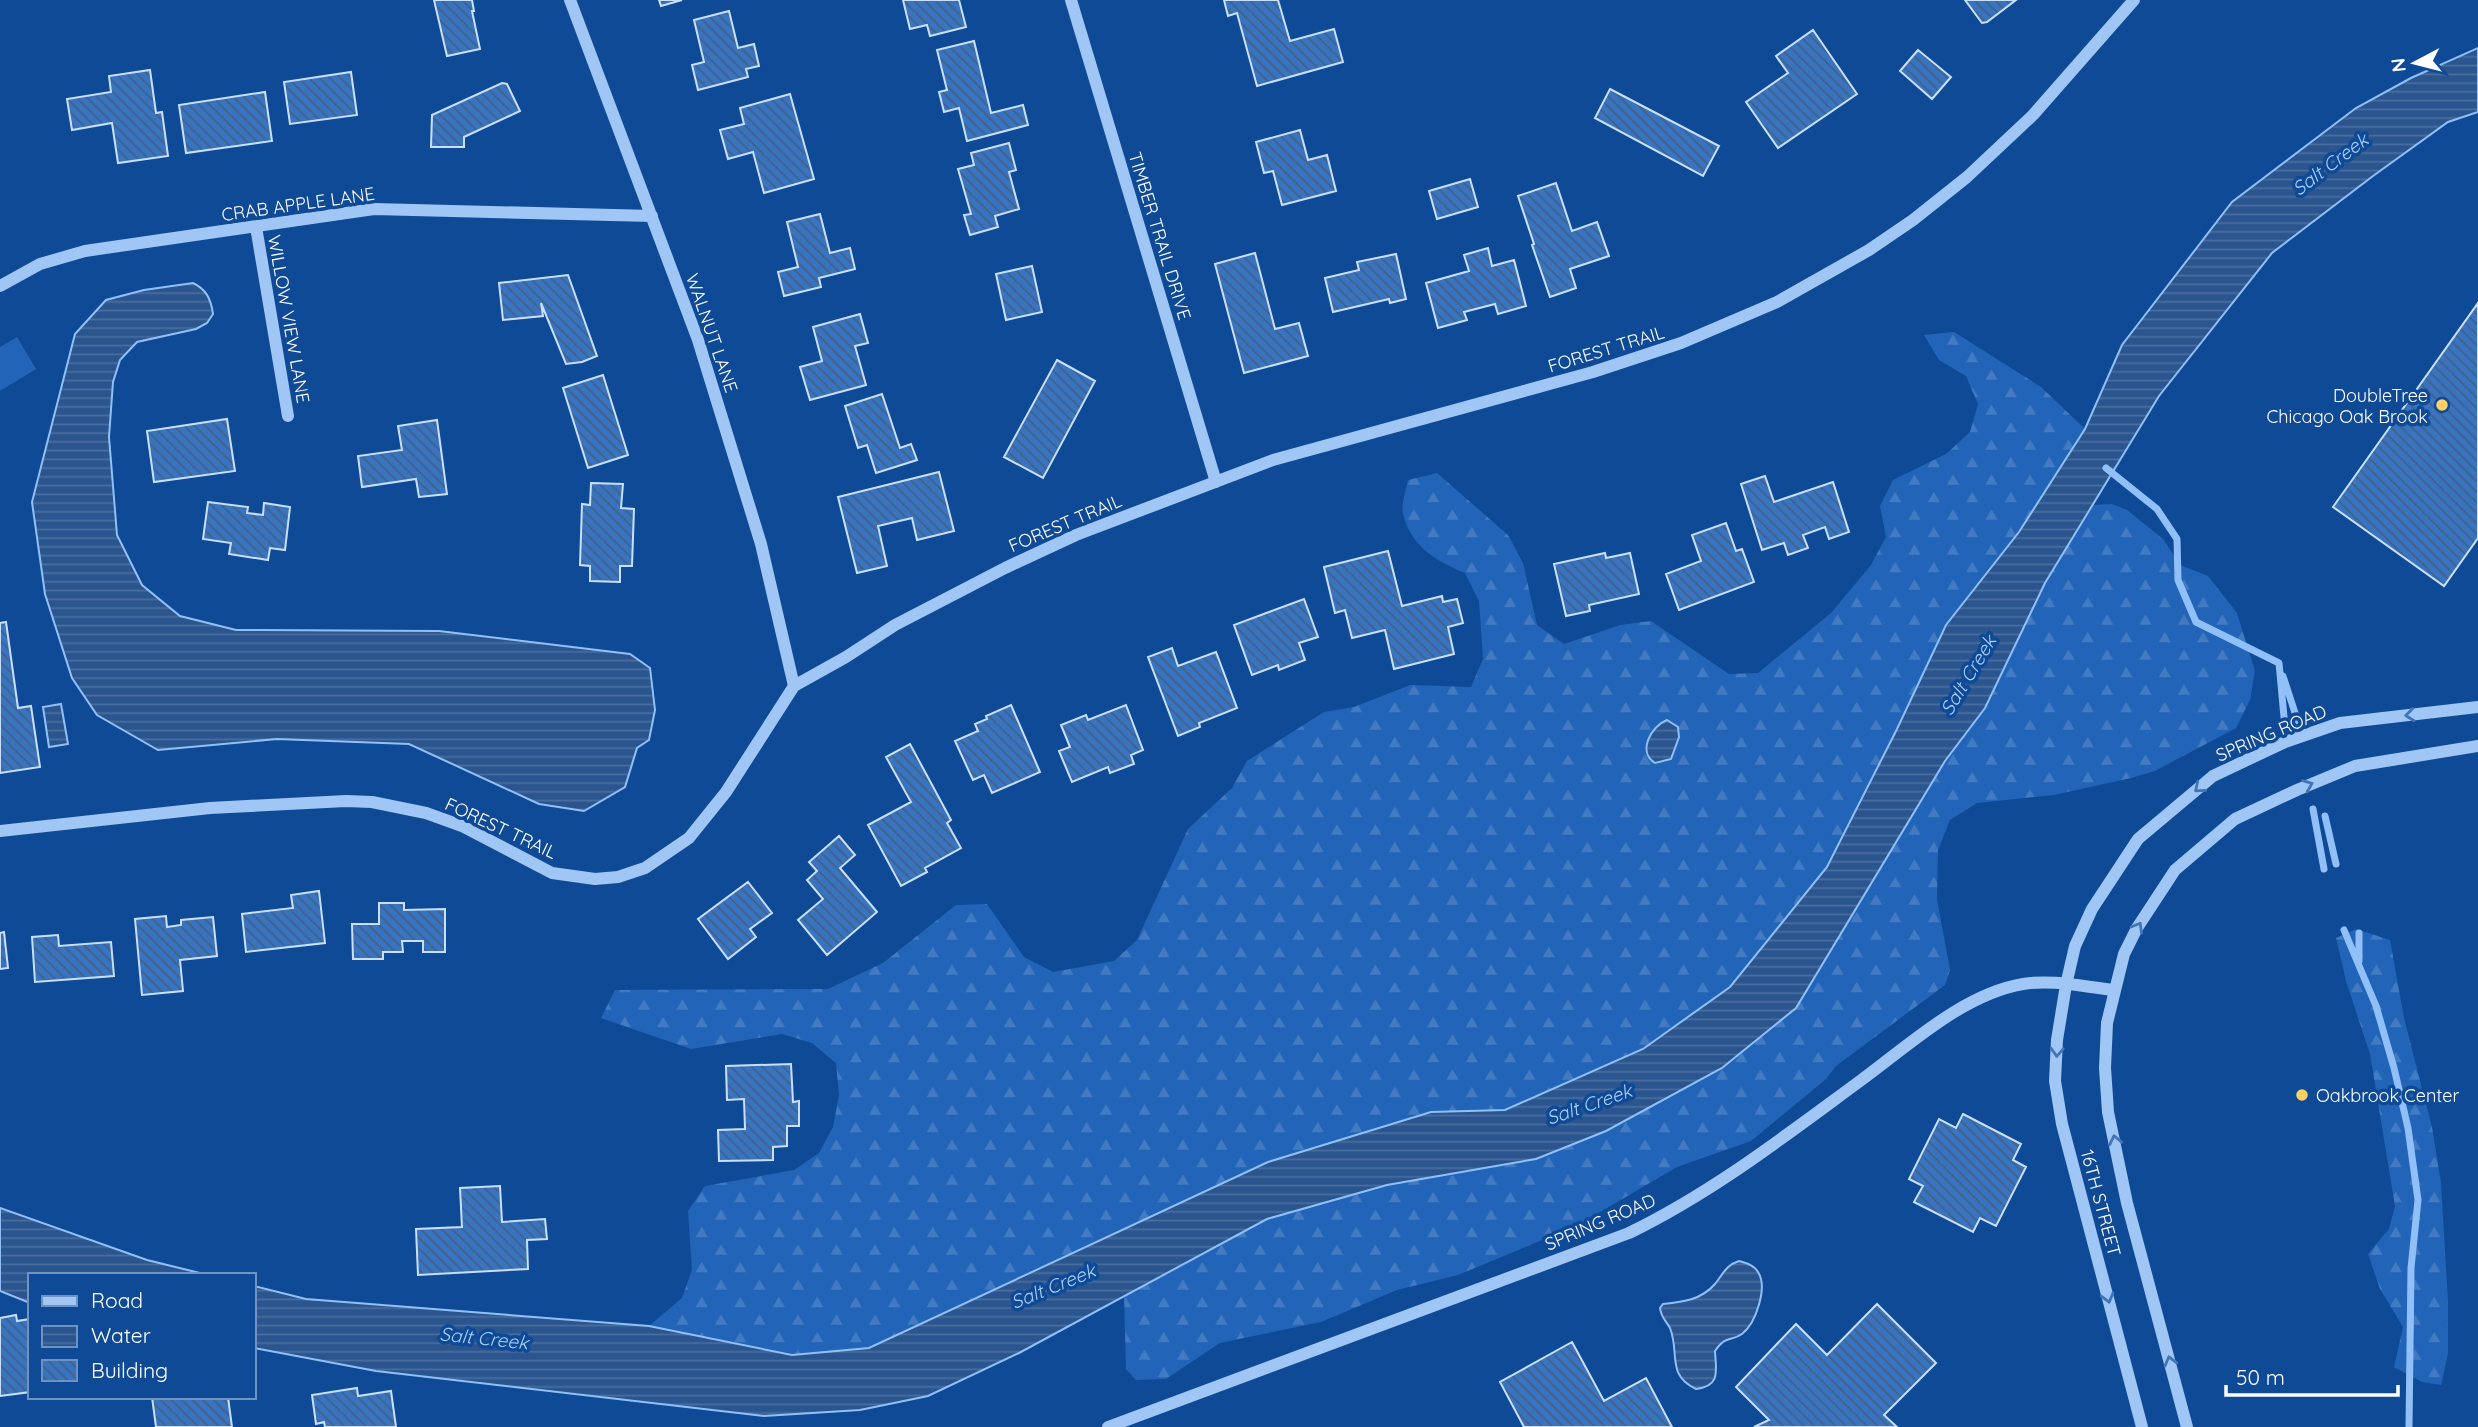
<svg xmlns="http://www.w3.org/2000/svg" width="2478" height="1427" font-family="Quicksand,sans-serif">
  <style>
    .forest { fill: url(#forest-firs) }
    .pitch { fill: #2264b7 }
    .water { fill: url(#water-rules); stroke: #91c0f8; stroke-width: 2 }
    .lines { fill: none; stroke-linecap: round; stroke-linejoin: round }
    .stream { stroke: #91c0f8; stroke-width: 7 }
    .building { fill: url(#building-back-hatch); stroke: #c8e0fe; stroke-width: 2 }
    .minor { stroke: #9fc6f4; stroke-width: 12 }
    .oneway { stroke: #4175b8 }
    .poi-dot { fill: #ffd263; stroke: #0f4a97; stroke-width: 2.5 }
    .labels { text-anchor: middle; dominant-baseline: central; stroke-width: 7; stroke-linejoin: round; paint-order: stroke }
    .street-label { font-size: 18px; fill: #fff; stroke: #0f4a97 }
    .poi-label { font-size: 18px; fill: #fff; stroke: #0f4a97; text-anchor: end }
    .water-label { font-size: 19px; font-style: italic; fill: #acd0fb; stroke: #0f4a97 }
  </style>
  <defs>
    <pattern id="forest-firs" width="22" height="20" patternUnits="userSpaceOnUse" patternTransform="scale(1.75)"><rect width="22" height="20" fill="#2264b7"/><path d="M5 1l3.5 6h-7zM16 11l3.5 6h-7z" fill="#437bc2"/></pattern>
    <pattern id="water-rules" width="6" height="5" patternUnits="userSpaceOnUse" patternTransform="scale(1.75)"><rect width="6" height="5" fill="#2a558e"/><path d="M0 2.5h6" fill="none" stroke="#4a6e9f"/></pattern>
    <pattern id="building-back-hatch" width="6" height="6" patternUnits="userSpaceOnUse" patternTransform="scale(1.75)"><rect width="6" height="6" fill="#3874c0"/><path d="M-1 5l2 2M0 0l6 6M5-1l2 2" fill="none" stroke="#426086"/></pattern>
  </defs>
  <rect width="100%" height="100%" fill="#0f4a97"/>
  <path class="forest" d="M1954,332L2041,387L2085,429L2024,525L1946,625L1897,729L1827,867L1730,987L1643,1049L1505,1110L1431,1112L1268,1162L869,1348L792,1355L649,1326L682,1298L692,1270L688,1211L705,1186L794,1170L819,1153L833,1127L839,1095L836,1063L812,1043L782,1034L691,1049L601,1018L615,990L828,989L883,963L956,905L987,904L1024,957L1053,972L1114,961L1137,940L1188,829L1232,788L1247,761L1324,712L1354,707L1410,685L1471,687L1483,659L1479,601L1465,573C1436,561 1410,546 1403,513C1401,504 1406,490 1408,480L1437,473L1508,535L1523,563L1537,625L1564,644L1620,625L1651,621L1729,674L1758,673L1831,613L1871,565L1886,537L1880,506L1893,480L1946,454L1970,432L1978,404L1966,376L1939,360L1924,335Z
    M2112,504L2127,510L2163,539L2180,565L2208,576L2237,613L2255,671L2250,700L2236,728L2155,771L2131,778L2054,795L1977,803L1950,820L1938,850L1937,899L1950,970L1945,985L1836,1066L1826,1079L1751,1141L1677,1167L1578,1225L1458,1275L1397,1290L1321,1322L1220,1343L1166,1379L1136,1380L1126,1369L1124,1296L1267,1219L1387,1185L1536,1159L1606,1131L1722,1068L1796,1008L1945,761L1985,708L2045,583L2093,505Z
    M2356,929L2390,940L2404,1018L2432,1127L2441,1183L2448,1301V1354L2441,1385L2422,1382L2394,1367L2403,1327L2380,1289L2368,1254L2389,1229L2395,1206L2370,1054L2346,981L2336,938Z"/>
  <path class="pitch" d="M17,337L36,369L0,391V347Z"/>
  <path class="water" d="M2478,48V112L2448,122L2373,176L2272,253L2159,396L2045,583L1985,708L1945,761L1796,1008L1722,1068L1606,1131L1536,1159L1387,1185L1267,1219L1019,1353L928,1396L860,1410L764,1416L376,1371L254,1348V1286L306,1299L649,1326L792,1355L869,1348L1268,1162L1431,1112L1505,1110L1643,1049L1730,987L1827,867L1897,729L1946,625L2019,532L2085,429L2122,345L2232,202L2356,108L2411,78Z
    M193,283C206,289 211,299 213,314L207,323L196,329L137,342L120,360L113,382L109,437L117,535L142,585L180,616L236,630L439,631L630,654L650,668L655,710L649,740L637,748L625,787L584,811L539,804L409,744L277,739L158,750L97,715L72,678L45,594L32,502L75,334L106,300L144,290Z
    M61,704L68,744L49,747L43,707Z
    M1667,720L1678,727L1679,737L1671,759L1655,763C1637,752 1651,726 1667,720Z
    M0,1208L147,1260L208,1275H30V1303L0,1291Z
    M1739,1261C1746,1263 1754,1265 1758,1272C1768,1287 1756,1323 1742,1334C1731,1342 1727,1334 1715,1351C1716,1371 1721,1386 1696,1389C1666,1375 1680,1353 1670,1328C1666,1321 1661,1317 1660,1308L1663,1304C1683,1302 1701,1300 1715,1284C1723,1274 1726,1265 1739,1261Z"/>
  <g class="lines">
    <path class="stream" d="M2106,468L2157,509L2177,539L2178,580L2196,622L2279,663L2285,728
      M2283,676L2298,722
      M2313,809L2324,869
      M2325,816L2336,864
      M2344,930L2376,1006L2394,1068L2408,1128L2418,1200L2411,1268L2409,1427
      M2359,961V933"/>
  </g>
  <path class="building" d="M434,0H472L474,11H472L480,49L447,56Z
    M659,0H682L661,6Z
    M903,0H959L966,27L930,36L927,25L910,29Z
    M1224,0H1278L1290,41L1334,29L1343,62L1257,86L1237,13L1228,16Z
    M1965,0H2016L1987,22L1982,23Z
    M729,11L738,48L754,44L759,66L746,69L748,77L698,90L692,65L704,62L694,20Z
    M1813,30L1857,94L1778,148L1746,102L1788,73L1776,56Z
    M974,41L991,113L1023,105L1028,125L967,141L959,108L944,112L939,92L947,90L937,50Z
    M1918,50L1951,77L1932,99L1900,71Z
    M150,70L156,113L162,112L168,156L118,163L112,123L72,130L67,99L111,92L109,76Z
    M351,72L357,115L290,124L284,82Z
    M502,83L507,84L520,111L464,137V147H431L432,115Z
    M1610,89L1719,146L1703,176L1595,118Z
    M265,92L272,141L186,153L179,105Z
    M790,94L814,179L764,193L753,152L728,159L720,130L744,124L740,108Z
    M1300,130L1308,160L1327,155L1336,191L1282,205L1273,171L1264,173L1256,142Z
    M1009,143L1016,170L1009,172L1019,209L995,216L998,227L970,235L964,215L971,214L958,169L974,165L971,153Z
    M1470,179L1478,207L1437,219L1429,191Z
    M1556,183L1572,231L1597,222L1609,256L1570,269L1576,288L1550,297L1532,245L1534,244L1518,196Z
    M820,214L830,253L850,248L855,269L819,278L821,287L784,296L778,272L798,267L787,222Z
    M1488,248L1492,266L1514,260L1526,306L1498,314L1495,304L1464,312L1467,320L1438,328L1426,283L1469,271L1464,255Z
    M1255,253L1275,329L1299,323L1308,356L1244,373L1215,264Z
    M1396,254L1406,299L1390,303L1389,299L1333,312L1325,278L1359,270L1357,262Z
    M1032,266L1042,312L1006,320L996,274Z
    M568,275L597,356L582,362L566,364L541,303L543,316L503,320L499,283Z
    M2478,303V538L2444,586L2333,507Z
    M860,314L868,343L855,346L866,385L810,400L800,367L822,361L813,327Z
    M1057,360L1095,381L1043,478L1004,457Z
    M603,375L628,455L588,468L563,388Z
    M882,394L900,448L911,444L917,460L876,473L867,445L858,448L845,406Z
    M227,419L235,471L154,482L147,431Z
    M437,420L447,494L419,497L416,479L362,487L358,456L402,450L398,426Z
    M939,472L954,531L917,540L912,518L878,526L887,566L857,573L838,497Z
    M1765,476L1774,502L1833,482L1849,532L1829,539L1825,527L1803,535L1808,548L1788,555L1784,543L1762,550L1741,484Z
    M591,483L623,484L621,508L634,509L632,566H620V582L590,581V566L580,565L582,504L590,505Z
    M208,502L248,507L247,513L263,515L264,503L290,507L285,550L270,548L268,560L229,554L231,543L203,539Z
    M1726,523L1736,551L1742,549L1754,582L1679,610L1666,574L1701,561L1692,535Z
    M1388,551L1402,606L1442,596L1443,602L1457,599L1463,623L1448,627L1454,654L1394,669L1385,630L1352,638L1345,610L1335,613L1324,567Z
    M1605,553L1606,558L1630,553L1639,594L1589,605L1590,611L1566,616L1554,564Z
    M1304,599L1318,637L1299,643L1305,660L1279,670L1278,665L1252,675L1234,625Z
    M6,622L18,708L31,706L40,767L0,773V623Z
    M1172,648L1178,666L1216,652L1237,708L1199,723L1200,727L1178,736L1148,657Z
    M1011,705L1040,772L992,793L984,775L973,780L955,741L978,731L975,724L987,719L986,716Z
    M1126,705L1143,750L1131,755L1134,764L1110,773L1108,767L1072,782L1059,751L1070,747L1061,725L1086,715L1088,720Z
    M910,744L951,820L947,823L961,848L925,868L927,872L901,886L868,825L911,802L886,757Z
    M839,836L855,855L840,868L877,912L827,955L798,920L823,899L807,880L817,871L809,862Z
    M748,882L772,913L750,929L756,937L728,959L698,919Z
    M319,891L325,943L246,952L242,914L293,908L291,895Z
    M379,903H404V910L445,909V952H423V941H402L403,952H383V959H353L352,924H379Z
    M166,916L167,927L181,925V920L213,917L217,956L180,960L183,991L142,995L135,919Z
    M4,932L8,968L0,969V933Z
    M58,935L59,946L111,942L114,976L35,982L32,937Z
    M791,1064L793,1102L799,1101V1126H787V1146L773,1147V1160L719,1161L718,1130L745,1129L744,1099L727,1100L726,1066Z
    M1963,1114L2021,1144L2013,1160L2026,1167L1996,1226L1980,1218L1973,1232L1914,1202L1923,1186L1909,1179L1939,1119L1956,1128Z
    M500,1186L502,1222L545,1219L547,1239L527,1240L528,1269L418,1275L416,1229L462,1227L460,1188Z
    M1877,1304L1936,1363L1884,1415L1897,1427H1754L1769,1420L1736,1387L1796,1324L1827,1355Z
    M16,1315L17,1321L30,1319V1392L0,1396V1318Z
    M1572,1342L1604,1401L1646,1378L1672,1427H1524L1500,1382Z
    M357,1388L358,1396L391,1391L396,1427H325L324,1422L316,1424L312,1395Z
    M152,1397H228L232,1427H156Z"/>
  <g class="lines">
    <path class="minor" d="M570,0L698,340L761,544L794,686
      M1071,0L1216,482
      M256,227L288,416
      M0,286L40,264L85,251L374,209L652,216
      M0,831L210,808L346,801L372,802L426,813L462,826L552,873L595,879L618,877L645,868L689,838L726,792L794,686L846,657L895,625L1005,568L1076,535L1273,460L1593,372L1681,343L1777,302L1869,250L1913,220L1967,177L2033,115L2134,0
      M1108,1427L1629,1233C1713,1192 1785,1136 1860,1081C1908,1046 1963,994 2023,984C2053,979 2084,987 2114,990
      M2142,1427L2062,1124L2055,1081L2057,1040L2066,985L2075,946L2092,909L2138,839L2213,776L2285,742L2340,723L2478,707
      M2187,1427L2127,1203L2108,1112L2105,1068L2107,1023L2124,954L2137,928L2175,870L2235,819L2297,790L2355,766L2478,746"/>
  </g>
  <defs><path id="oneway-chevron" d="M-2-3.5L2.5 0L-2 3.5" fill="none" stroke-width="1.6" stroke-linecap="round" stroke-linejoin="round" transform="scale(1.75)"/></defs>
  <g class="oneway">
    <use href="#oneway-chevron" transform="translate(2410 715) rotate(174)"/>
    <use href="#oneway-chevron" transform="translate(2308 785) rotate(-22)"/>
    <use href="#oneway-chevron" transform="translate(2199 788) rotate(140)"/>
    <use href="#oneway-chevron" transform="translate(2138 927) rotate(-60)"/>
    <use href="#oneway-chevron" transform="translate(2057 1052) rotate(93)"/>
    <use href="#oneway-chevron" transform="translate(2115 1140) rotate(-102)"/>
    <use href="#oneway-chevron" transform="translate(2108 1298) rotate(75)"/>
    <use href="#oneway-chevron" transform="translate(2170 1361) rotate(-105)"/>
  </g>
  <g class="poi-dot">
    <circle cx="2442" cy="405" r="7"/>
    <circle cx="2302" cy="1095" r="7"/>
  </g>
  <g class="labels">
    <g class="street-label">
      <text transform="translate(298 204) rotate(-8)">CRAB APPLE LANE</text>
      <text transform="translate(1160 236) rotate(73)">TIMBER TRAIL DRIVE</text>
      <text transform="translate(289 319) rotate(80)">WILLOW VIEW LANE</text>
      <text transform="translate(712 333) rotate(71)">WALNUT LANE</text>
      <text transform="translate(1606 349) rotate(-17)">FOREST TRAIL</text>
      <text transform="translate(1065 523) rotate(-23)">FOREST TRAIL</text>
      <text transform="translate(2271 733) rotate(-23)">SPRING ROAD</text>
      <text transform="translate(501 828) rotate(25)">FOREST TRAIL</text>
      <text transform="translate(2101 1203) rotate(75)">16TH STREET</text>
      <text transform="translate(1600 1222) rotate(-23)">SPRING ROAD</text>
    </g>
    <g class="poi-label">
      <text x="2428" y="395">DoubleTree<tspan x="2428" dy="21">Chicago Oak Brook</tspan></text>
      <text x="2316" y="1095" text-anchor="start">Oakbrook Center</text>
    </g>
    <g class="water-label">
      <text transform="translate(2330 164) rotate(-37)">Salt Creek</text>
      <text transform="translate(1968 675) rotate(-59)">Salt Creek</text>
      <text transform="translate(1589 1104) rotate(-19)">Salt Creek</text>
      <text transform="translate(1053 1286) rotate(-22)">Salt Creek</text>
      <text transform="translate(484 1338) rotate(6)">Salt Creek</text>
    </g>
  </g>
  <rect x="28" y="1273" width="228" height="126" fill="#0f4a97" stroke="#6f92c1" stroke-width="2"/>
  <rect x="42" y="1296" width="35" height="10" fill="#9fc6f4" stroke="#6f92c1" stroke-width="2"/>
  <text x="91" y="1308" font-size="21" fill="#ffffff">Road</text>
  <rect x="42" y="1326" width="35" height="21" fill="url(#water-rules)" stroke="#6f92c1" stroke-width="2"/>
  <text x="91" y="1343" font-size="21" fill="#ffffff">Water</text>
  <rect x="42" y="1360" width="35" height="21" fill="url(#building-back-hatch)" stroke="#6f92c1" stroke-width="2"/>
  <text x="91" y="1378" font-size="21" fill="#ffffff">Building</text>
  <g transform="translate(2415 63) rotate(263)" stroke="#0f4a97" stroke-width="5" paint-order="stroke">
  <path d="M0-5L12 26L0 18L-12 26Z" fill="#ffffff"/>
  <text y="-10" font-size="19" font-weight="bold" text-anchor="middle" fill="#ffffff">N</text>
  </g>
  <path d="M2226 1385v10h172v-10" fill="none" stroke="#ffffff" stroke-width="3.5"/>
  <text x="2236" y="1385" font-size="21" fill="#ffffff" stroke="#0f4a97" stroke-width="5" paint-order="stroke">50 m</text>
</svg>
